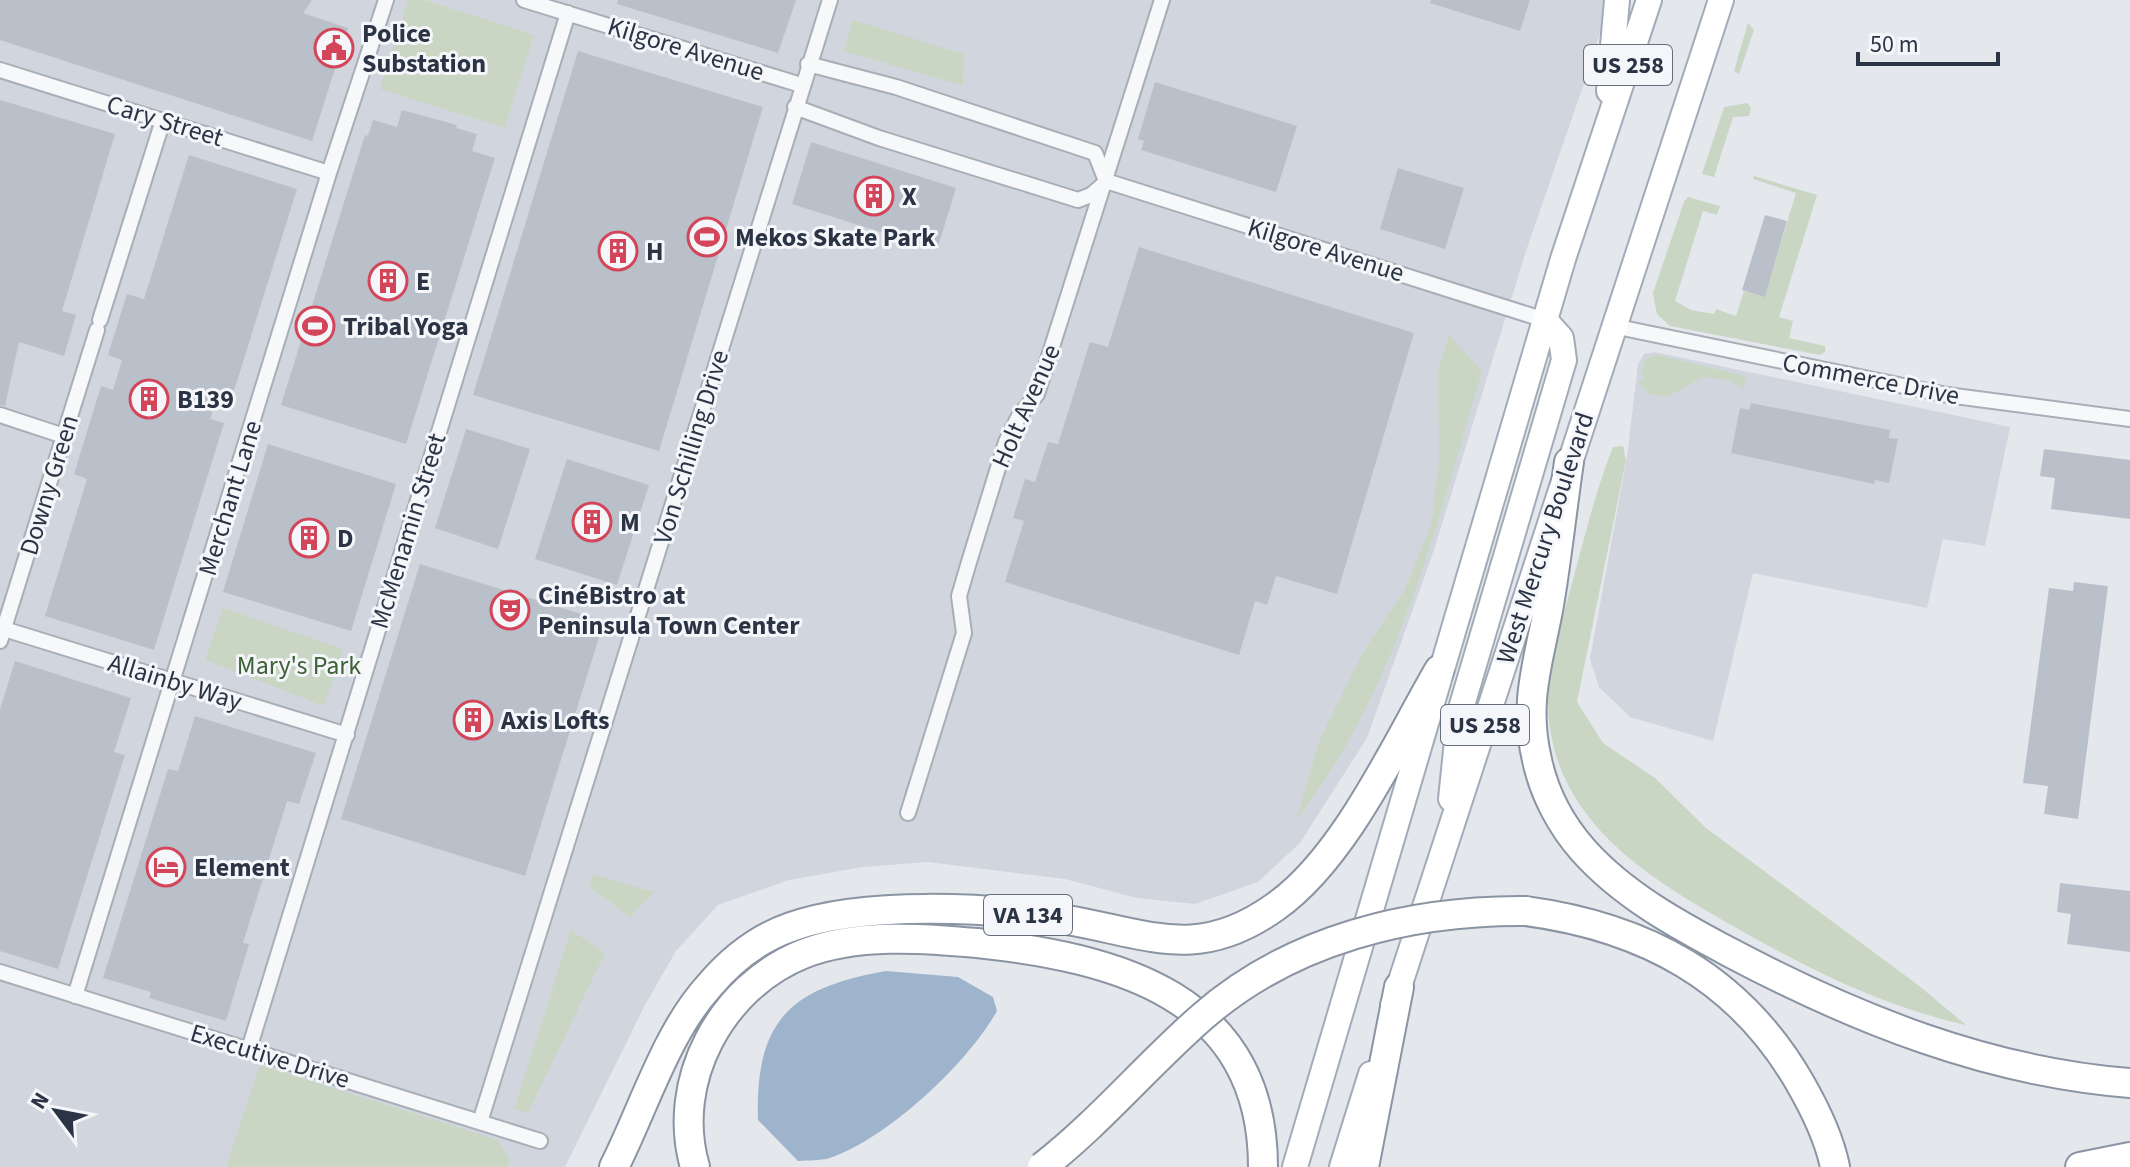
<svg xmlns="http://www.w3.org/2000/svg" width="2130" height="1167" font-family="'Source Sans 3',sans-serif">
  <style>
    .built { fill: #d1d6de }
    .green { fill: #c9d6c4 }
    .water { fill: #9eb4cc }
    .building { fill: #bac0ca }
    .lines { fill: none; stroke-linecap: round; stroke-linejoin: round }
    .minor-casing { stroke: #a8aeb7; stroke-width: 18 }
    .primary-casing { stroke: #a2abb8; stroke-width: 28 }
    .motorway-casing { stroke: #8a94a3; stroke-width: 32 }
    .minor { stroke: #f7f8fa; stroke-width: 14 }
    .primary { stroke: #fff; stroke-width: 24 }
    .motorway { stroke: #fff; stroke-width: 28 }
    .motorway-bridge-casing { stroke: #8a94a3; stroke-width: 32; stroke-linecap: butt }
    .motorway-bridge { stroke: #fff; stroke-width: 28 }
    .labels { text-anchor: middle; dominant-baseline: central; stroke-width: 6; stroke-linejoin: round; paint-order: stroke }
    .shield { fill: #f4f6f9; stroke: #676e7b; stroke-width: 2 }
    .shield-label { font-size: 24px; font-weight: bold; fill: #2a3445 }
    .poi-label { font-size: 26px; font-weight: bold; fill: #2a3445; stroke: #f4f6f9; text-anchor: start }
    .street-label { font-size: 26px; fill: #2a3445; stroke: #f4f6f9 }
    .park-label { font-size: 26px; fill: #3f6137; stroke: #f4f6f9 }
  </style>
  <rect width="100%" height="100%" fill="#e4e7ec"/>
  <path class="built" d="M0,0H1603L1602,26L1589,69L1526,251L1434,550L1367,738L1300,843L1258,882L1195,904L1137,898L1065,879L928,862L863,867L789,880L718,905L676,951L645,1005L565,1167H0Z
    M1654,352L2010,427L1985,546L1943,539L1927,608L1753,573L1713,741L1630,717L1599,687L1590,659L1627,457L1638,364L1644,354Z"/>
  <path class="green" d="M408,0H425L534,35L505,128L380,89Z
    M853,20L964,54L963,86L844,51Z
    M1748,23L1754,30L1739,74L1734,71Z
    M1747,103L1751,107L1749,116L1733,117L1714,177L1702,174L1724,107Z
    M1754,176L1817,195L1779,317L1793,321L1789,338L1825,346V352L1820,355L1670,326L1657,314L1653,293L1684,202L1688,197L1720,206L1717,215L1703,211L1675,301L1691,310L1714,314L1716,309L1736,316L1744,291L1765,296L1796,193L1753,179Z
    M1449,335L1482,371C1437,525 1397,691 1296,820L1320,739L1362,654L1405,589L1431,525L1439,463L1438,370Z
    M1657,355L1746,376L1744,389L1726,380L1703,377L1667,397L1649,394L1638,382L1644,379L1641,373L1645,359Z
    M1623,446L1626,460L1577,702L1603,743L1655,778L1706,828L1918,985L1966,1025C1884,1007 1806,968 1733,926C1645,876 1552,819 1548,706C1547,666 1561,624 1571,587C1584,540 1595,492 1613,447Z
    M223,608L343,649L324,706L205,660Z
    M594,874L654,892L630,917L589,887Z
    M571,930L605,953L528,1113L514,1109Z
    M260,1065L498,1140L510,1161L507,1167H226Z"/>
  <path class="water" d="M886,971L958,977L993,997L997,1011C967,1064 888,1138 830,1158C820,1161 808,1160 798,1161L758,1120C755,1019 791,988 886,971Z"/>
  <path class="building" d="M0,0H312L303,13L348,28L312,141L0,40Z
    M618,0H796L778,53L617,4Z
    M1431,0H1530L1520,31L1430,3Z
    M578,51L763,107L659,451L473,395Z
    M1155,82L1297,126L1276,192L1141,150L1144,141L1138,139Z
    M0,100L115,134L62,311L76,315L64,356L19,342L5,406L0,405Z
    M402,110L457,125L456,128L477,134L472,151L495,158L406,444L281,405L365,135L368,136L373,120L397,127Z
    M811,142L956,188L937,250L792,204Z
    M189,155L297,189L233,394L220,390L210,419L224,423L154,650L45,616L87,479L74,474L101,386L113,390L122,360L108,355L127,294L144,299Z
    M1398,168L1464,188L1445,249L1380,229Z
    M1765,215L1787,221L1765,297L1742,290Z
    M1139,247L1414,333L1337,594L1276,576L1267,605L1255,601L1239,655L1005,582L1024,521L1013,518L1025,479L1035,482L1048,442L1058,444L1090,342L1108,347Z
    M1751,403L1890,430L1889,438L1898,439L1889,483L1875,480L1874,484L1731,453L1740,408L1749,410Z
    M466,429L530,449L498,549L435,528Z
    M268,444L396,484L351,631L223,592Z
    M2044,449L2130,460V519L2051,509L2055,478L2040,476Z
    M567,459L649,485L617,585L535,559Z
    M420,564L604,621L525,876L341,819Z
    M2074,582L2108,586L2078,819L2044,814L2048,786L2023,783L2049,588L2073,591Z
    M15,661L131,698L114,752L125,755L58,969L0,951V709Z
    M195,716L316,753L299,804L287,801L243,943L249,944L226,1021L149,998L151,992L103,978L168,769L178,771Z
    M2060,883L2130,891V952L2067,944L2071,914L2057,912Z"/>
  <g class="lines">
    <defs>
      <path id="minor" d="M524,0L801,85
        M808,64L896,87L1095,153L1106,181
        M0,70L329,173
        M795,107L879,138L1078,200L1091,195L1106,182
        M1106,181L1545,320
        M100,320L163,120
        M1613,326L1947,395L2130,419
        M0,415L64,436
        M4,629L347,735
        M0,641L97,330
        M908,813L964,633L959,596L969,562L1006,442L1019,416L1037,394L1162,0
        M0,972L540,1141
        M75,996L329,173L386,0
        M249,1049L568,13
        M480,1122L830,0"/>
      <path id="primary" d="M1609,91L1617,0
        M1451,799L1460,712L1564,360L1561,338L1545,320
        M1393,1005L1721,0
        M1295,1167L1563,259L1649,0
        M1342,1167L1371,1074"/>
      <path id="motorway" d="M1569,462C1562,509 1557,558 1549,605C1539,661 1523,701 1537,760C1544,793 1561,825 1583,850C1623,895 1678,925 1731,953C1856,1019 1988,1072 2130,1083
        M1526,911C1644,927 1739,977 1800,1083C1815,1109 1829,1137 1835,1167
        M614,1167C643,1110 666,1033 709,986C731,960 759,938 791,927C863,901 992,907 1067,920C1149,934 1198,962 1275,907C1345,858 1396,744 1439,670
        M695,1167C670,1081 721,987 803,954C855,933 923,938 977,943C1117,958 1263,996 1263,1167
        M1364,1167L1399,987
        M2080,1167L2130,1157"/>
    </defs>
    <use href="#minor" class="minor-casing"/>
    <use href="#primary" class="primary-casing"/>
    <use href="#motorway" class="motorway-casing"/>
    <use href="#minor" class="minor"/>
    <use href="#primary" class="primary"/>
    <use href="#motorway" class="motorway"/>
    <defs>
      <path id="motorway-bridge" d="M1042,1167C1100,1122 1147,1065 1202,1017C1291,939 1411,910 1526,911"/>
    </defs>
    <use href="#motorway-bridge" class="motorway-bridge-casing"/>
    <use href="#motorway-bridge" class="motorway-bridge"/>
  </g>
  <defs>
    <symbol id="civic-ring" viewBox="-11 -11 22 22"><circle r="9.5" fill="#f4f6f9" stroke="#d3465a" stroke-width="1.5"/><path d="M-.6-6.5H3V-4.5H.6V-3L4-1V1h2V6H-6V1h2V-1L-.6-3ZM-1.2 2.5V6h2.4V2.5Z" fill="#d3465a"/></symbol>
    <symbol id="building-ring" viewBox="-11 -11 22 22"><circle r="9.5" fill="#f4f6f9" stroke="#d3465a" stroke-width="1.5"/><path d="M-4-6H4V6H1V3H-1V6H-4ZM-2.5-4.3h1.7v1.8h-1.7ZM.8-4.3h1.7v1.8H.8ZM-2.5-1h1.7V.8h-1.7ZM.8-1h1.7V.8H.8Z" fill="#d3465a"/></symbol>
    <symbol id="stadium-ring" viewBox="-11 -11 22 22"><circle r="9.5" fill="#f4f6f9" stroke="#d3465a" stroke-width="1.5"/><path d="M0-5a6.5 5 0 1 0 0 10a6.5 5 0 1 0 0-10ZM-3.5-1.8h7v3.6h-7Z" fill="#d3465a"/></symbol>
    <symbol id="theatre-ring" viewBox="-11 -11 22 22"><circle r="9.5" fill="#f4f6f9" stroke="#d3465a" stroke-width="1.5"/><path d="M-5-5.5Q0-4 5-5.5V0Q5 5 0 6Q-5 5-5 0ZM-3.3-2.5H-1v1.5H-3.3ZM1-2.5H3.3v1.5H1ZM-2.8 1Q0 5.5 2.8 1Z" fill="#d3465a"/></symbol>
    <symbol id="hotel-ring" viewBox="-11 -11 22 22"><circle r="9.5" fill="#f4f6f9" stroke="#d3465a" stroke-width="1.5"/><path d="M-6-4.5h1.5V1H6V5H4.5V3h-9V5H-6ZM-4 0a1.8 1.8 0 1 1 3.6 0ZM.5 0V-2.5h3Q6-2.5 6 0Z" fill="#d3465a"/></symbol>
  </defs>
  <g fill-rule="evenodd">
    <use href="#civic-ring" x="312" y="26" width="44" height="44"/>
    <use href="#building-ring" x="852" y="174" width="44" height="44"/>
    <use href="#stadium-ring" x="685" y="215" width="44" height="44"/>
    <use href="#building-ring" x="596" y="229" width="44" height="44"/>
    <use href="#building-ring" x="366" y="259" width="44" height="44"/>
    <use href="#stadium-ring" x="293" y="304" width="44" height="44"/>
    <use href="#building-ring" x="127" y="377" width="44" height="44"/>
    <use href="#building-ring" x="570" y="500" width="44" height="44"/>
    <use href="#building-ring" x="287" y="516" width="44" height="44"/>
    <use href="#theatre-ring" x="488" y="588" width="44" height="44"/>
    <use href="#building-ring" x="451" y="698" width="44" height="44"/>
    <use href="#hotel-ring" x="144" y="845" width="44" height="44"/>
  </g>
  <g class="labels">
    <g class="shield">
      <rect x="1584" y="45" width="88" height="40" rx="6"/>
      <rect x="1441" y="705" width="88" height="40" rx="6"/>
      <rect x="984" y="895" width="88" height="40" rx="6"/>
    </g>
    <g class="shield-label">
      <text x="1628" y="65">US 258</text>
      <text x="1485" y="725">US 258</text>
      <text x="1028" y="915">VA 134</text>
    </g>
    <g class="poi-label">
      <text x="362" y="33">Police<tspan x="362" dy="30">Substation</tspan></text>
      <text x="902" y="196">X</text>
      <text x="735" y="237">Mekos Skate Park</text>
      <text x="646" y="251">H</text>
      <text x="416" y="281">E</text>
      <text x="343" y="326">Tribal Yoga</text>
      <text x="177" y="399">B139</text>
      <text x="620" y="522">M</text>
      <text x="337" y="538">D</text>
      <text x="538" y="595">CinéBistro at<tspan x="538" dy="30">Peninsula Town Center</tspan></text>
      <text x="501" y="720">Axis Lofts</text>
      <text x="194" y="867">Element</text>
    </g>
    <g class="street-label">
      <text transform="translate(686 49) rotate(17)">Kilgore Avenue</text>
      <text transform="translate(165 121) rotate(17)">Cary Street</text>
      <text transform="translate(1326 250) rotate(17)">Kilgore Avenue</text>
      <text transform="translate(1871 379) rotate(11)">Commerce Drive</text>
      <text transform="translate(1026 406) rotate(-66)">Holt Avenue</text>
      <text transform="translate(691 447) rotate(-73)">Von Schilling Drive</text>
      <text transform="translate(49 485) rotate(-73)">Downy Green</text>
      <text transform="translate(230 498) rotate(-73)">Merchant Lane</text>
      <text transform="translate(408 531) rotate(-73)">McMenamin Street</text>
      <text transform="translate(1545 538) rotate(-72)">West Mercury Boulevard</text>
      <text transform="translate(175 682) rotate(17)">Allainby Way</text>
      <text transform="translate(270 1056) rotate(17)">Executive Drive</text>
    </g>
    <g class="park-label">
      <text x="299" y="665">Mary's Park</text>
    </g>
  </g>
  <g transform="translate(56 1111) rotate(302)" stroke="#f4f6f9" stroke-width="6" paint-order="stroke">
  <path d="M0-6L14 30L0 20L-14 30Z" fill="#2a3445"/>
  <text y="-12" font-size="22" font-weight="bold" text-anchor="middle" fill="#2a3445">N</text>
  </g>
  <path d="M1858 52v12h140v-12" fill="none" stroke="#2a3445" stroke-width="4"/>
  <text x="1870" y="52" font-size="24" fill="#2a3445" stroke="#f4f6f9" stroke-width="6" paint-order="stroke">50 m</text>
</svg>
